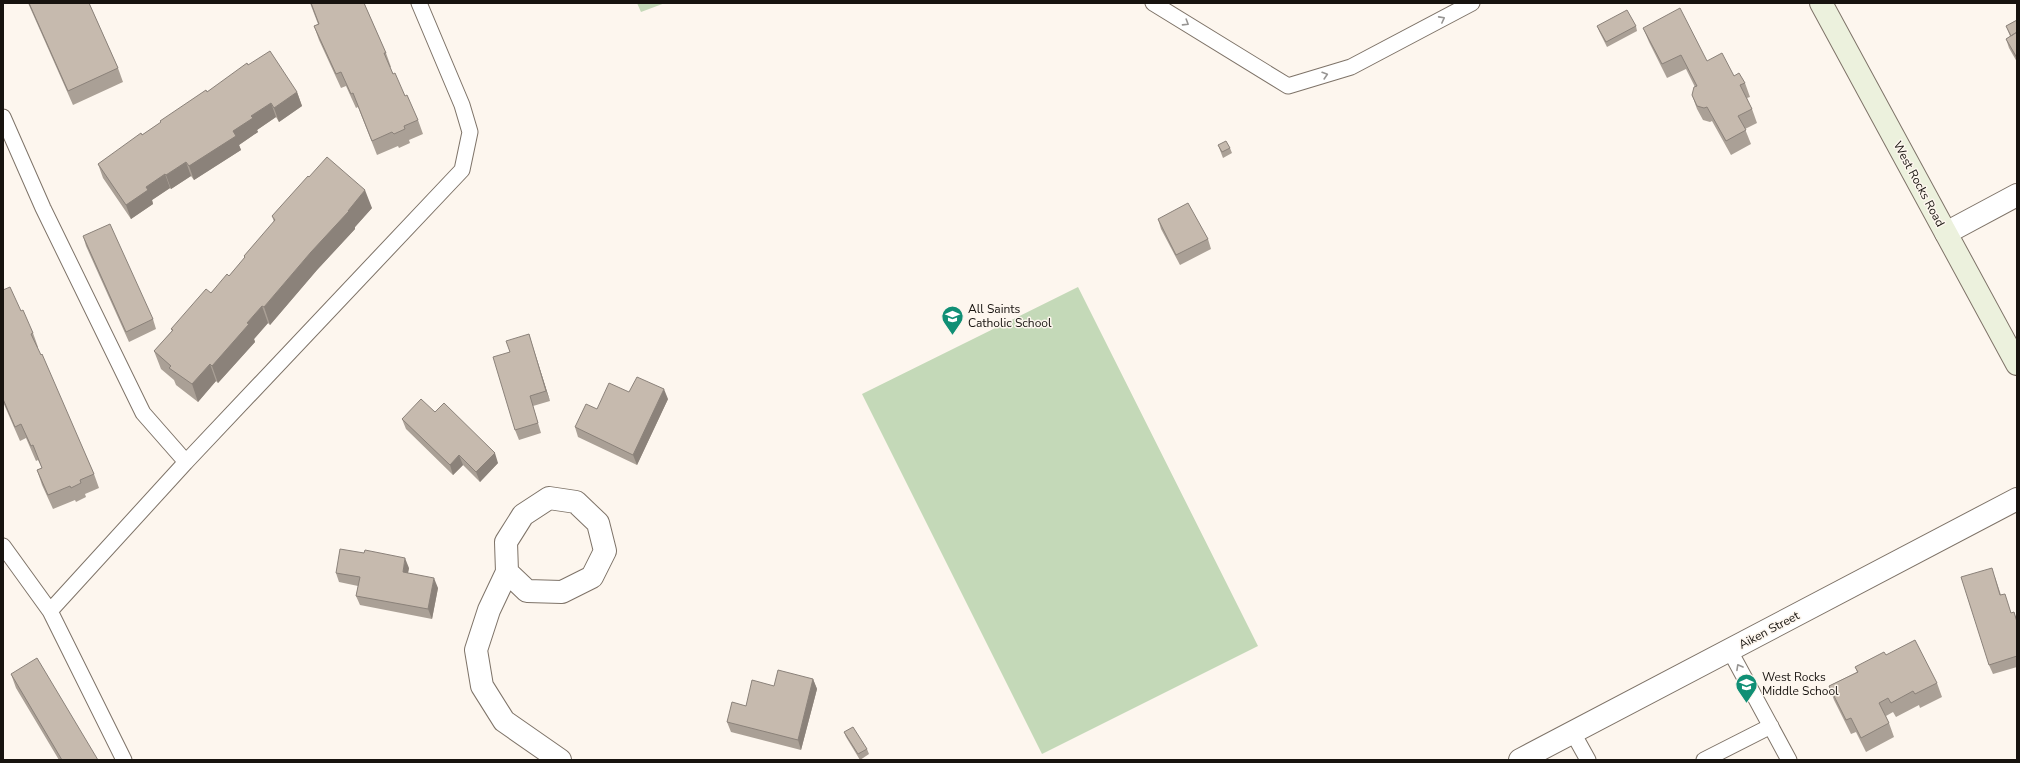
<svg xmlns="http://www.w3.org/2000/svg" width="2020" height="763" font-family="'Nunito Sans',sans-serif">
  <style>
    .green { fill: #c4d9b8 }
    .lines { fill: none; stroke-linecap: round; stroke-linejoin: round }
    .service-casing { stroke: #7e7368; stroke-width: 17 }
    .minor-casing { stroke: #7e7368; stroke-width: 24 }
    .secondary-casing { stroke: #7e7368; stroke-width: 24 }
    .service { stroke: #fff; stroke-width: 15 }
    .minor { stroke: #fff; stroke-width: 22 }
    .secondary { stroke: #ecf1dd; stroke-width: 22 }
    .wall { fill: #aaa096 }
    .shaded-wall { fill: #8b827a }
    .building { fill: #c6baae; stroke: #8b827a }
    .oneway { stroke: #979593 }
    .labels { text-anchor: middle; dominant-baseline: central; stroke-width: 3; stroke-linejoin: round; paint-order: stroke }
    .street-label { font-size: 12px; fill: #17130f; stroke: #fdf6ee }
    .poi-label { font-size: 12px; fill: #17130f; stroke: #fdf6ee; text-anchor: start }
  </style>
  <rect width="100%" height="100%" fill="#fdf6ee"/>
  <path class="green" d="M637,3H665L641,12Z
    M1078,287L1258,646L1042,754L862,394Z"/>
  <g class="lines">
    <defs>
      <path id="service" d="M1153,3L1288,86L1351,67L1472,3
        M3,117L43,208L143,413L186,462L462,170L470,132L462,105L419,3
        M3,546L50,611L124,760
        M50,611L186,462
        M1730,651L1789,760
        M1573,733L1588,760
        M1704,760L1771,726"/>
      <path id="minor" d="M1946,233L2017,195
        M507,572L527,591L562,592L592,577L605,551L598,523L576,502L549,498L523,515L506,542L507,572L489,610L476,650L482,686L504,721L560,760
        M1520,760L2017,499"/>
      <path id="secondary" d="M1821,3L2017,364"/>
    </defs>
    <use href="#service" class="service-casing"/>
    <use href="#minor" class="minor-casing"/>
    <use href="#secondary" class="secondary-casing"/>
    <use href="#service" class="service"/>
    <use href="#minor" class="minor"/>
    <use href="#secondary" class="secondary"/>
  </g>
  <path class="wall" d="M28,3H89L118,68L123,82L73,105Z
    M310,3H364L386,53L391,67H390L393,74L418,120L423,134L409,140L410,143L399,148L398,146L377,155L358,107L356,108L346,86L341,88L319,40L314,26L318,24Z
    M2017,20V62L2009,48L2006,39L2010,36L2006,26Z
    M1597,26H1636L1637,31L1607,47L1599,31Z
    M1643,28L1707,61L1734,76L1745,83L1750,97L1747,98L1752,109L1757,123L1745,129L1751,144L1731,155L1712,121L1710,122L1703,120L1697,109L1692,95L1695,87L1686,69L1667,78L1649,42Z
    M248,65L297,92L302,106L279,122L276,117L257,130L258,132L239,145L241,150L194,180L191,176L171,189L170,188L152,200L153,204L131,219L103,178L98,164Z
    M1218,145L1230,148L1232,153L1223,158Z
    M309,177L372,208L355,227V229L317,270L270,325L268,323L254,339L255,342L218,383L216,381L198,402L176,385L174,380L161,369L154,351L172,331L171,329L229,276L244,259V256L274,222L272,216Z
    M1158,219L1208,239L1211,249L1180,265L1161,229Z
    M83,236L153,319L156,329L129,342L86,246Z
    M3,290L21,311L33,333L38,347L37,348L94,474L99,488L85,494L86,497L76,502L75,500L53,509L42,485L37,470L42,468L38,460L36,461L26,438L20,441L3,402Z
    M529,334L532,344L550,401L533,406L541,433L519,440L515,430L510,352Z
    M629,392L668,399L637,465L578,437L575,427L597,409Z
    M435,412L498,463L480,482L463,465L453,475L406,429L402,419Z
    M409,568L408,573L438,588L432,619L360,605L356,596L358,586L339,582L336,573Z
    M1995,577L2001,595L2011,613L2014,612L2017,621V667L1993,674L1989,665Z
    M1886,655L1937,683L1942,697L1920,708L1919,705L1896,717L1893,712L1886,716L1889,723L1894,737L1866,752L1856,732L1851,734L1834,700L1829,686L1857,672L1855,667Z
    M11,674L98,760H59L16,688Z
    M813,679L817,689L801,750L731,732L727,722L746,706L774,686Z
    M844,732L867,749L869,754L860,760L846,737Z"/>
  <path class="shaded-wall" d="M297,92L302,106L279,122L274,108Z
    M271,103L276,117L257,130L258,132L239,145L241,150L194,180L189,166L251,116Z
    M186,162L191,176L171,189L166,175Z
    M165,174L170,188L152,200L153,204L131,219L126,205L146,187Z
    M365,190L372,208L355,227V229L317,270L270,325L264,307L311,252Z
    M262,306L268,323L254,339L255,342L218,383L212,366L247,323Z
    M529,334L532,344L550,401L546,391Z
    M210,364L216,381L198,402L192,384Z
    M664,389L668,399L637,465L633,455Z
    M495,453L498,463L480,482L476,472Z
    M459,455L463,465L453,475L450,465Z
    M405,558L409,568L406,582L403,572Z
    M434,578L438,588L432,619L428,609Z
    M813,679L817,689L801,750L798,740Z"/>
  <path class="building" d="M29,3H89L118,68L68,91Z
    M311,3H364L386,53H384L393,74L395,73L405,96L407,95L418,120L404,126L405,129L394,134L392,132L372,141L353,93L351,94L341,72L336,74L314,26L319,24Z
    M1680,8L1707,61L1722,53L1734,76L1739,73L1745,83L1740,85L1752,109L1738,116L1746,130L1726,141L1707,107L1704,108L1697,106L1692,95L1694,87L1697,86L1681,55L1662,64L1643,28Z
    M1627,10L1636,26L1606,42L1597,26Z
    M2017,20V32L2011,36L2006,26Z
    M2017,32V58L2006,39Z
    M270,51L297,92L274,108L271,103L251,116L253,118L233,131L236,136L189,166L186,162L166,175L165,174L146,187L148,190L126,205L98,164L141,133L142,135L161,122L160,121L206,90L207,92L247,63L248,65Z
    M1226,141L1230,148L1222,152L1218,145Z
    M327,157L365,190L348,211H349L311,252L264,307L262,306L247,323L249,324L212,366L210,364L192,384L169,368L171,366L154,351L173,330L171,329L206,289L211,293L227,274L229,276L245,257L244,256L275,220L272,216L308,176L309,177Z
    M1188,203L1208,239L1176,255L1158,219Z
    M110,224L153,319L126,332L83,236Z
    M10,287L21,311L23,310L33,333L31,334L41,355L42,354L94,474L80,480L81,483L71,488L70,486L48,495L37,470L42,468L33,445L31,446L21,424L15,427L3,399V290Z
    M529,334L546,391L530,396L538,423L515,430L493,357L510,352L506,341Z
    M637,377L664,389L633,455L575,427L586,404L597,409L609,383L629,392Z
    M421,399L435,412L444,403L495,453L476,472L459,455L450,465L402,419Z
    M340,549L364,553L365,550L405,558L403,572L434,578L428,609L356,596L360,577L336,573Z
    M1992,568L2000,595L2005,594L2011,613L2014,612L2017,622V656L1989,665L1961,577Z
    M1915,640L1937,683L1915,694L1913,691L1891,703L1888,698L1879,703L1889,723L1861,738L1851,718L1846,720L1829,686L1858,672L1855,667L1884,652L1886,655Z
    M37,658L98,760H62L11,674Z
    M778,670L813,679L798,740L727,722L732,702L746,706L752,680L774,686Z
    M853,727L867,749L858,754L844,732Z"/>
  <defs><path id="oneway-chevron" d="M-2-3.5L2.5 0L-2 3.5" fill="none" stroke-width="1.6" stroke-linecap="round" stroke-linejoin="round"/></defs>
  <g class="oneway">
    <use href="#oneway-chevron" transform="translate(1442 19) rotate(-28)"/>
    <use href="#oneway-chevron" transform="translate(1186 23) rotate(32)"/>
    <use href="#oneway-chevron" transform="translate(1325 75) rotate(-17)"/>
    <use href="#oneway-chevron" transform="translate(1739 667) rotate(-119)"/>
  </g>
  <defs>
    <symbol id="school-pin" viewBox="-11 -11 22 30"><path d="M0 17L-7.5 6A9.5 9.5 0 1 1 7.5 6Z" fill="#108f75" stroke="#fdf6ee"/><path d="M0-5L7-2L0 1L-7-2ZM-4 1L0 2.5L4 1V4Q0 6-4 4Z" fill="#fff"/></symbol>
  </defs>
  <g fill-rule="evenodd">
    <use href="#school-pin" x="940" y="304" width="25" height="34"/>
    <use href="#school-pin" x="1734" y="672" width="25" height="34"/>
  </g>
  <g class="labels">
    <g class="street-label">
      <text transform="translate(1919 184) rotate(62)">West Rocks Road</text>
      <text transform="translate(1769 630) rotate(-28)">Aiken Street</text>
    </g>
    <g class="poi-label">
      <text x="968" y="309">All Saints<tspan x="968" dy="14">Catholic School</tspan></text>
      <text x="1762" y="677">West Rocks<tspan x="1762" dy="14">Middle School</tspan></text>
    </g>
  </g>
  <rect width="2020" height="763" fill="none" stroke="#17130f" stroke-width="8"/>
</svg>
